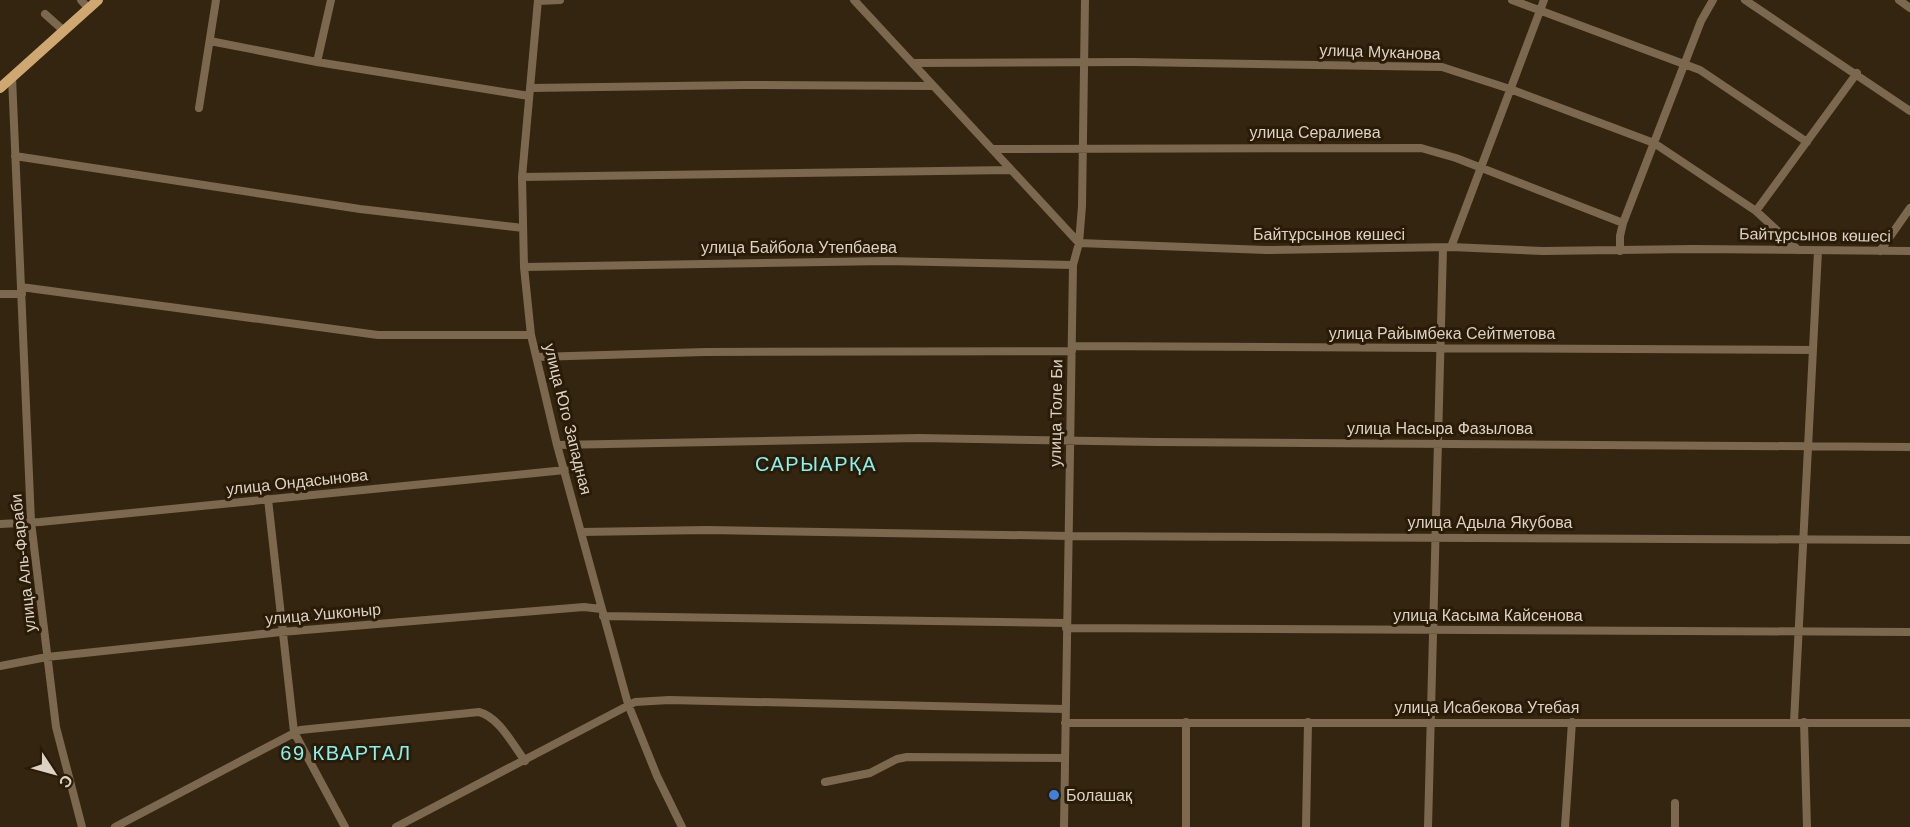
<svg xmlns="http://www.w3.org/2000/svg" width="1910" height="827" font-family="Helvetica,sans-serif">
  <style>
    .lines { fill: none; stroke-linecap: round; stroke-linejoin: round }
    .minor { stroke: #7b684e; stroke-width: 8 }
    .major { stroke: #cfa871; stroke-width: 10 }
    .shop-dot { fill: #3f7fe0; stroke: #2a1b07; stroke-width: 2 }
    .labels { text-anchor: middle; dominant-baseline: central; stroke-width: 6; stroke-linejoin: round; paint-order: stroke }
    .street-label { font-size: 16px; fill: #dbd2c5; stroke: #2a1b07 }
    .poi-label { font-size: 16px; fill: #dbd2c5; stroke: #2a1b07; text-anchor: start }
    .quarter-label { font-size: 20px; letter-spacing: 1.5px; fill: #85f1f0; stroke: #2a1b07 }
  </style>
  <rect width="100%" height="100%" fill="#342511"/>
  <g class="lines">
    <path class="minor" d="M81,0L89,9
      M538,0L522,177L524,267L531,335L557,445L628,704L657,776L682,827
      M854,0L1079,243L1266,250L1451,247L1543,251L1693,249L1910,251
      M1512,0L1700,70L1807,142
      M1745,0L1910,111
      M1899,0L1910,8
      M538,1L560,0
      M45,14L64,31
      M210,41L317,62L529,96
      M317,62L331,0
      M913,63L1133,62L1442,67L1510,89L1654,143L1756,211L1798,250
      M12,77L31,522L56,727L82,827
      M530,88L744,85L933,86
      M199,108L216,0
      M992,149L1421,148L1456,158L1623,223
      M15,156L360,209L523,228
      M522,177L1011,170
      M1756,211L1857,73
      M1451,247L1544,0
      M1620,251V236L1623,223L1701,21L1713,0
      M1880,251L1910,208
      M524,267L887,261L1073,265
      M21,287L378,335H531
      M0,294H22
      M1072,346L1813,350
      M537,357L705,352L1072,351
      M557,445L919,438L1157,442L1910,447
      M268,499L294,732L345,827
      M0,524L40,522L565,470
      M581,532L707,530L1069,536L1910,540
      M603,616L1066,623
      M1066,628L1910,632
      M0,666L47,657L281,632L584,607L601,609
      M1794,722L1818,251
      M1804,722L1807,827
      M1065,723H1910
      M825,782L870,773L897,759L907,757L1065,758
      M1675,803V827
      M115,827L300,730L479,712C499,717 513,745 525,761
      M396,827L635,702L669,700L1065,709
      M1064,827L1073,265L1079,243L1082,206L1085,0
      M1186,827V722
      M1306,827L1308,722
      M1428,827L1443,248
      M1565,827L1572,722"/>
    <path class="major" d="M0,88L98,0"/>
  </g>
  <circle class="shop-dot" cx="1054" cy="795" r="6"/>
  <g class="labels">
    <g class="street-label">
      <text transform="translate(1380 52) rotate(2)">улица Муканова</text>
      <text x="1315" y="132">улица Сералиева</text>
      <text x="1329" y="234">Байтұрсынов көшесі</text>
      <text transform="translate(1815 235) rotate(1)">Байтұрсынов көшесі</text>
      <text x="799" y="247">улица Байбола Утепбаева</text>
      <text x="1442" y="333">улица Райымбека Сейтметова</text>
      <text transform="translate(1056 413) rotate(-89)">улица Толе Би</text>
      <text transform="translate(568 419) rotate(76)">улица Юго Западная</text>
      <text x="1440" y="428">улица Насыра Фазылова</text>
      <text transform="translate(297 482) rotate(-6)">улица Ондасынова</text>
      <text x="1490" y="522">улица Адыла Якубова</text>
      <text transform="translate(23 563) rotate(-96)">улица Аль-Фараби</text>
      <text transform="translate(323 614) rotate(-5)">улица Ушконыр</text>
      <text x="1488" y="615">улица Касыма Кайсенова</text>
      <text x="1487" y="707">улица Исабекова Утебая</text>
    </g>
    <g class="poi-label">
      <text x="1066" y="795">Болашақ</text>
    </g>
    <g class="quarter-label">
      <text x="816" y="464">САРЫАРҚА</text>
      <text x="346" y="753">69 КВАРТАЛ</text>
    </g>
  </g>
  <g transform="translate(54 773) rotate(126)" stroke="#2a1b07" stroke-width="4.5" paint-order="stroke">
  <path d="M0-4.5L10 22L0 15L-10 22Z" fill="#dbd2c5"/>
  <text y="-9" font-size="16" font-weight="bold" text-anchor="middle" fill="#dbd2c5">С</text>
  </g>
</svg>
